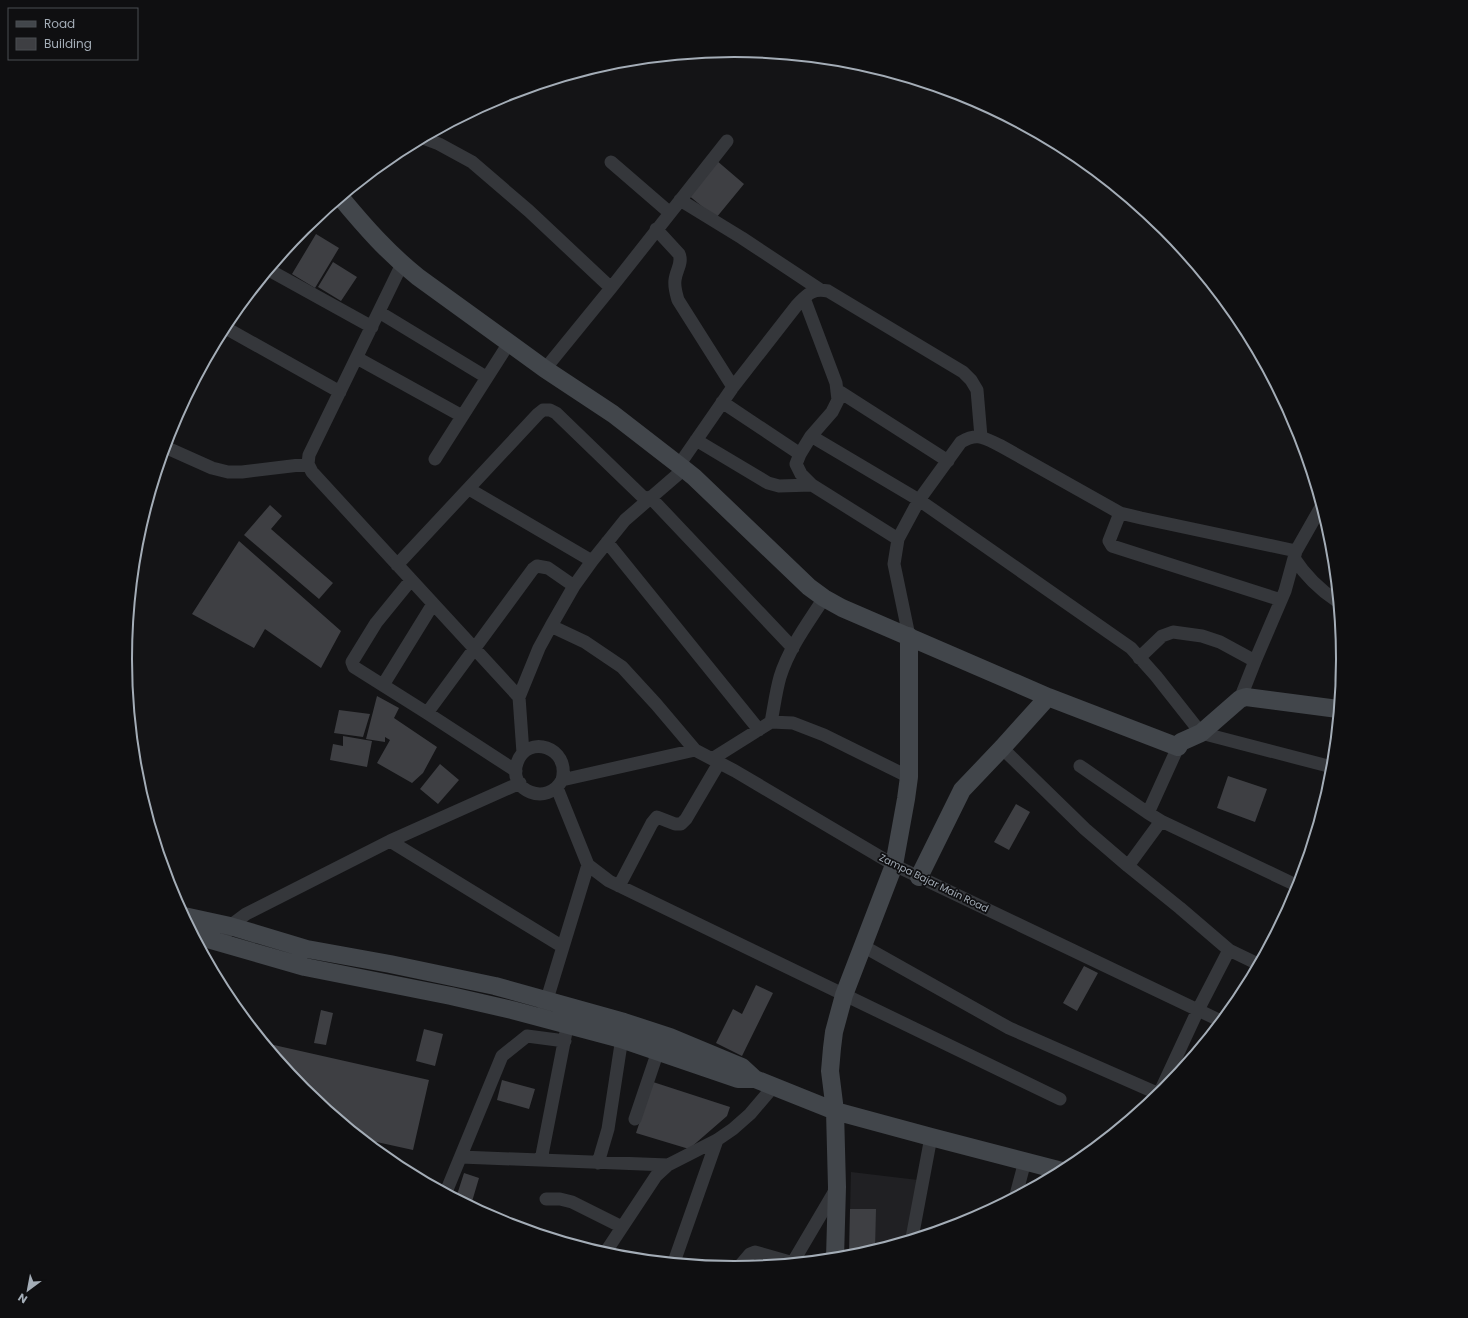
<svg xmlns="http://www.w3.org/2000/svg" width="1468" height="1318" font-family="Poppins,sans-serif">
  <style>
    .built { fill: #202023 }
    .building { fill: #3e3f43 }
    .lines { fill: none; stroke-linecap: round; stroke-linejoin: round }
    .street { stroke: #35373b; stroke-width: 13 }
    .secondary { stroke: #42464b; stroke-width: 18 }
    .labels { text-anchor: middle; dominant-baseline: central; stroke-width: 3.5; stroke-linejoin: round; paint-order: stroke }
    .street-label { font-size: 10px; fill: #a4adb7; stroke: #0f0f11 }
    .rim { fill: none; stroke: #a4adb7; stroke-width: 2 }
  </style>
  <rect width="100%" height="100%" fill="#141416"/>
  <path class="built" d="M851,1172L918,1180L907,1240L849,1257Z"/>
  <path class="building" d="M716,160L744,184L716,218L687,194Z
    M316,234L339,248L315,288L292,274Z
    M333,262L357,277L341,301L318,287Z
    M270,505L282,516L271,529L333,583L319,599L244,535Z
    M239,541L341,631L321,668L265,629L254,648L192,614Z
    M377,696L399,708L394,718L437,747L423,773L412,783L377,763L390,740L385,737V742L366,739Z
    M339,710L370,714L363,737L334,733Z
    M343,736L372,741L367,767L330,760L333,744L343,746Z
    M440,764L459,780L438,804L420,789Z
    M1228,776L1267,789L1255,822L1217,808Z
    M1016,804L1030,812L1009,850L994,842Z
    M1084,966L1098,973L1077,1011L1063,1003Z
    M756,985L773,993L742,1056L716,1043L733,1009L742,1014Z
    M321,1010L333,1013L326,1045L314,1043Z
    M424,1029L443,1034L435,1066L416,1061Z
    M265,1043L429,1080L413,1150L363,1139L303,1089Z
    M502,1080L535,1089L529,1109L497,1100Z
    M653,1082L730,1107L727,1116L689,1149L636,1133Z
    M464,1173L479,1178L471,1205L456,1198Z
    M850,1209H876L875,1249L849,1257Z"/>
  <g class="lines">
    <path class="street" d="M423,138L439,144L472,162L529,211L611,288
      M611,162L670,213
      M680,200L742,238L819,289
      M656,229L679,254C683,263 676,270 675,280C674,287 676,293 678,300L733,387
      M402,264L309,455L308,464L312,472L519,697
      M269,270L372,327
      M804,298L836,383L838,400L832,412L811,436L800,454L796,464L801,474L812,485L898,539
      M379,312L486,377
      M224,327L340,392
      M357,358L462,416
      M545,369L611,288L727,141
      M837,390L948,461
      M722,402L800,454
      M811,436L919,500L1131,648L1156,676L1201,733L1332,767
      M696,440L768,483L779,486L812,485
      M165,447L212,468L228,472H242L308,464
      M435,459L509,343
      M679,465L733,387L797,305C808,294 812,288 828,291L963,372L971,380L977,390L981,437
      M469,489L592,561
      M650,497L793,648
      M1120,513L1109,541L1112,546L1281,600
      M607,542L759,730
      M1294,558C1305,575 1320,590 1337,601
      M397,565L538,414L543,410H550L556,413L647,501
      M411,580L376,623L352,662L354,667L427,713L516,771
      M551,626L585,642L622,667L656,704L695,750
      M909,636L894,564L898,539L919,500L961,442C978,432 984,438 1001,446L1120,513L1141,518L1296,551
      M1139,658L1162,636L1173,632L1202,636L1220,642L1255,661
      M1341,680L1342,651
      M383,685L433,604
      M1240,699L1255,661L1285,591L1296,551L1321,507
      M427,713L533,569L537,566L548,568L574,586
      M771,722C774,707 776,691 780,677C789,648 808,623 824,598
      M1002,748L1085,829L1128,866L1180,908L1229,950L1258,964
      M523,753L519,697L539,648L551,626L574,586L592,561L625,520L684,469
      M712,759L771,722L793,723L824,735L909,777
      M1080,766L1148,813
      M562,780C571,747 527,733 517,763C507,791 548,807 562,780L695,750L735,771L894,865L1221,1021
      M557,788L588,865L609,881L1060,1099
      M1161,821L1298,886
      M390,841L563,947
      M1128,866L1161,821L1148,813L1178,747
      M619,886L652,823L657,817L675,824H681L686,819L719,763
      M227,932L230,926L246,914L390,841L520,783
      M863,946L1009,1028L1159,1094
      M544,1009L588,865
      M1159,1094L1198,1010L1229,950
      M635,1119L658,1051
      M461,1157L668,1165
      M541,1160L566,1032
      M598,1163L608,1129L623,1031
      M446,1192L502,1056L527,1036L565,1041
      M1016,1195L1025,1161
      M546,1199H560L572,1202L622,1227
      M912,1238L931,1137
      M605,1253L656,1176L668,1165L717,1140L733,1129L750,1114L773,1087
      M674,1262L717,1140
      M793,1262L836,1189
      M739,1267L750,1254L755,1252L790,1262"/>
    <path class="secondary" d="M341,198C366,228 388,253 418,277L545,369L613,414L684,469L694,477L809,587L824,598L842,608L1048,697L1178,747L1181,742L1201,733L1240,699L1246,697L1338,709
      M919,877L962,790L1002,748L1048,697
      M184,916L230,926L307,949L390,964L495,986L624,1022L670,1037L742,1067L755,1079L835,1111L931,1137L1062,1171
      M194,935L305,967L451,996L512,1010L621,1039L738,1079H755
      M835,1258L837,1187L835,1111L830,1071L832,1048L834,1032L844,995L894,865L906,799L909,777V636"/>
  </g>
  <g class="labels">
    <g class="street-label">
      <text transform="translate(934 883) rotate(26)">Zampa Bajar Main Road</text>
    </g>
  </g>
  <path d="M0 0H1468V1318H0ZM132 659a602 602 0 1 1 1204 0a602 602 0 1 1-1204 0Z" fill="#0f0f11" fill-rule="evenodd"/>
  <path class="rim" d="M132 659a602 602 0 1 1 1204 0a602 602 0 1 1-1204 0Z"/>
  <rect x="8" y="8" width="130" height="52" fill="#0f0f11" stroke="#4b4e53"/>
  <rect x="16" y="21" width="20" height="6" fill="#42464b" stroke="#4b4e53"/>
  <text x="44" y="28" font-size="12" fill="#a4adb7">Road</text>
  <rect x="16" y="38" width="20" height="12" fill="#3e3f43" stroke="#4b4e53"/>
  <text x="44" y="48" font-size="12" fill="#a4adb7">Building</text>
  <g transform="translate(28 1290) rotate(212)" stroke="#0f0f11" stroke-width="3" paint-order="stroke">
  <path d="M0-3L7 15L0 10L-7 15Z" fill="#a4adb7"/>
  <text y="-6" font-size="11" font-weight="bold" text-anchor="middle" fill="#a4adb7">N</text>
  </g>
</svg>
